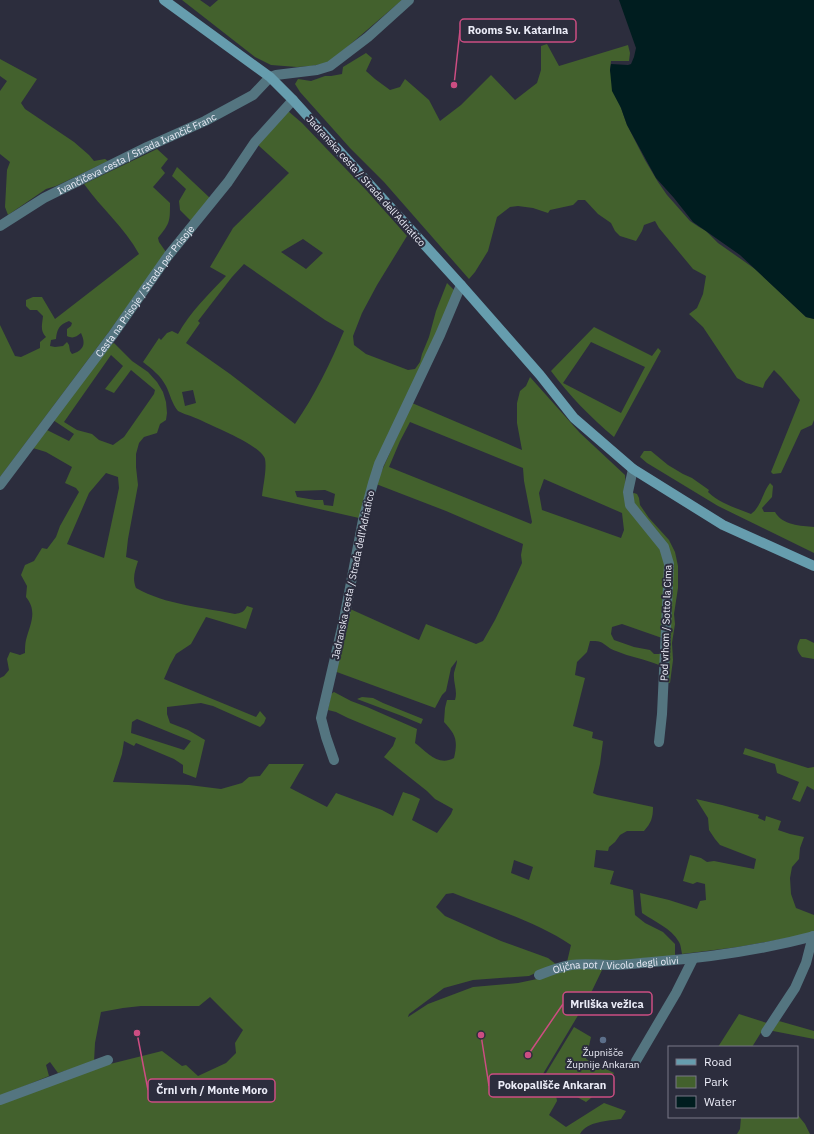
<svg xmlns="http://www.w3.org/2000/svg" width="814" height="1134" font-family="'IBM Plex Sans',sans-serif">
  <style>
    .green { fill: #43612d; fill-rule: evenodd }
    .water { fill: #001d1f }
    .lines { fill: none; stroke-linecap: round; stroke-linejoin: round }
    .minor { stroke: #547580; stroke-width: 10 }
    .secondary { stroke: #669dae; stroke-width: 10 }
    .service-dot { fill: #5c6f8a; stroke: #2c2d3d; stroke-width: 1.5 }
    .labels { text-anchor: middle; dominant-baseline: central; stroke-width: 4; stroke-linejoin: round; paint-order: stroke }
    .street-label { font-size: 10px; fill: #ebecf7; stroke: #2c2d3d }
    .poi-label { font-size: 10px; fill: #ebecf7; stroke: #2c2d3d }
    .leader { fill: none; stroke: #cc4d82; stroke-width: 1.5 }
    .callout-dot { fill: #cc4d82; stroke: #2c2d3d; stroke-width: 1.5 }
    .callout { fill: #2c2d3d; stroke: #cc4d82; stroke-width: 1.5 }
    .callout-label { font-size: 11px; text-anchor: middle; font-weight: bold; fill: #ebecf7 }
  </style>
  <rect width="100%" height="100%" fill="#2c2d3d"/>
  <path class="green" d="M182,0H200L210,7L218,0H402L346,48L327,63L311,66L297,67L271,65L255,57Z
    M547,44L559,66L628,45L630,53L629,61H611L610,70L621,108L627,125L645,160L658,182L667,195L690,221L699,227L706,231L718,243L755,269L806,317L814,319V420L812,425L801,430L781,473L773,474L771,472L800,400L781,377L774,370L765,382L763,388L746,383L737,378L703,327L689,314L697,308L703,294L706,276L693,269L659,228L655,221L644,225L642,231L636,241L620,236L615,231L611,223L598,214L585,200H578L573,205L550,210L548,213L533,208L518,206L510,207L497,217L488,251L475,272L469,279L384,182L350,148L300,92L295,84L298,79L311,81L325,76H331L342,74L343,67L366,53L372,58L366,71L375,79L390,90L400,87L405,79L429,100L440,121L461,105L491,75L515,100L537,83L541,70V46Z
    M0,59L37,79L21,103L25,109L74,142L89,155L94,161L105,159L108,161L56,186L46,189L8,215L5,207L7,170L10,162L0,154V91L7,81L0,76Z
    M288,111L302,123L367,191L407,236L377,285L362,313L353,336L354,345L366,354L408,370L415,369L420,362L422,354L429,337L436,311L447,283L455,291L359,518L262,496C263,486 267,469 265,459C261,445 212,426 198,419C194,417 181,413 178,411C172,404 170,394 166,386C161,376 152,369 143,362L159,338L161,340L167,333L172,331L178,334C190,312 209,294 226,276L210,267L233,228L289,173L258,145ZM303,239L323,253L306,269L281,252ZM244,264L325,320L344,331C330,364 315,395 295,424L230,374L186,343L200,323L198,321L232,277ZM193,390L196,403L185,406L182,392ZM325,490L335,494L333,506L324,505L323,500H315L297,497L295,491Z
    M157,149L168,159L161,168L165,173L153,187L170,203C170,222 170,223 158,238L159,242L166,252L111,329L0,477V325L15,356L21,357L40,348V342L46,337C40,330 42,326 43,316L37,310H30L26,306V300L33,297H42L55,319L139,254C125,228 101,208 84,184ZM69,321L72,323L71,326L67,329V336C73,339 76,337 81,333C86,344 84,350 72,354L70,351L69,345L67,342L63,346L55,347L50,346L51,340L56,339C57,329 59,325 69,321Z
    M177,167L210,198L191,221L180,210L179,201L186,189L172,176Z
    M594,327L652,356L658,348L661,351L614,437C591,418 569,395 551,371ZM591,342L645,367L621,413L563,383Z
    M114,343L132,361L148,372L157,382L163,392L166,402L167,413L166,420L160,424L157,433L144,437L139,443L136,454V467L138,485L128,539L126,557L138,561C135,571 132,578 136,588C166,605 202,607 235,614C241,613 244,612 247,606L253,608L246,629L206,617L191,644L176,654L170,665L164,679L256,717L260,711L266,718L264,723L260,727L213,706L201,703L167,707V714L170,723L188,730L205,740L196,778L183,773V765L174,759L136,743L134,746L124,741L122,754L113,782L189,785L221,789L242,783L249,777L260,776L269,764H304L290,788L327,807L336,793L382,810L393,816L403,792L412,795L420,799L412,820L437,833L451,814L453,809L435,799L427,791L384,757L393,746L396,738L348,718L336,712L328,710L331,694L334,692L351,701L367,707L417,729L415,743C427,752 438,767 454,758C458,740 456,735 444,722L445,708L447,700H455C458,691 453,683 454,673C455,668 457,664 457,660L451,668L446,691L442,695L435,708L334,671L348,608L419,640L426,624L476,644L483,641L495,620L517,574L522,563L521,555L523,544L446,511L376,484L412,403L522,450L517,423V403L520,391L526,386L530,377L580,433L625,475L626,488L660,548L665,566L662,638L622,624L612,627L611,634L614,640L634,647L650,650L654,654H662L661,665H659C645,659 630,657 616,651C604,647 606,640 590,641L587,652L577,662L575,675L585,678L573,726L593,732L592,738L603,741L600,764L593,793L597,795L653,807C653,818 651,823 644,831H627L620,835L615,842L609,847L608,851L596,850L594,867L614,871L610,884L633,890L635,915L645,923L663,932L675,944V957L613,964L567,962L571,945C536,921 493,909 453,893L446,894L436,907L445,916L501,941L548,958L557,965L542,970L529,976L473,980L444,988L409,1014L408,1017L428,1004L473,987L518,983L537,979L571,968H603L589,997L537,1084L533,1087L555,1089L557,1101L549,1115L566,1127L604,1103L626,1111L621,1119C608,1121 587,1121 580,1134H0V1104L102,1066L162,1051L182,1066L186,1065L198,1076L226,1063L236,1053L235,1043L243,1030L210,997L199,1006H141L123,1008L101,1012L95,1043L94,1062L58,1073L50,1062L46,1065L49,1076L0,1096V678L4,676L9,670L7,659L10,652L20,655L25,653C25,649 25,644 26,640C30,624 38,612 26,597L27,586L21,575L25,565L34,561L42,548L47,549L56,537L60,526L79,492L76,488L65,483L72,467L46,452L33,448L47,430L69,441L74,434L53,420L107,347ZM111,355L123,366L105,389L114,393L131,370L155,390L154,394L124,437L113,445L99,440L92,434L77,430L64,422ZM410,422L523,468L524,481L532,522L531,524L389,467L400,441ZM106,473L118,477L119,488L104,558L67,544L89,493ZM544,479L622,513L624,530L621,538L542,510L539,493ZM137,719L191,741L184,750L131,733L132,722ZM514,860L533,867L529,880L511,873Z
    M644,451H651L668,465L683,474L692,478L709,490L708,492C719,503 736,508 751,514C762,506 762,493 770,483L773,486L772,497L762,508L764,512H775C782,525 801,526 814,527V553L718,506L647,463L640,457Z
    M634,493L637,494L639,498L640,505L649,518L669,540L675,552L678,566V588L674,614L675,624L672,643L673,660L670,683L666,682L671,561L635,506L632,494Z
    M800,639H806L814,643V659L802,657C796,649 796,648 800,639Z
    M362,697L373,698L383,703L423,719L421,724L402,716L357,699Z
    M745,748L808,768L814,767V790L807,786L800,802L792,799L799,782L777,773L775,764L743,754Z
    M696,799L722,805L759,815L758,818L765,821L766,816L781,821L778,830L790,834L804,837L800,848L799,859L792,867L790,878L791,894L796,908L814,915V932L804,935L738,947L682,954C681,950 681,945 679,942C671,928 655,922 642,913L640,893L669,900L697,909L700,901L706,900L705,884L697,882L693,884L683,881L690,855L701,858L707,862L714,861L754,869L756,859L720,845L715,839L709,830L708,818Z
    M739,1014L767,1023L752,1047H718Z
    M779,1021L814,1031V1039L773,1031L772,1030Z
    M574,1027L591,1037L586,1059L614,1073L607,1085L586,1102L543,1078Z
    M797,1114L805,1124L810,1134H737L740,1129L741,1117H797Z"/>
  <path class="water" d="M619,0H814V319L806,317L740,255L693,222L674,198L656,178L627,125L621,108L612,91L610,70L611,64L628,65L631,64L634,57L636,48Z"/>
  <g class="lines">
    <g class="minor">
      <path id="s1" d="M0,226L44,198L147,147L205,121L253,95L270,77L276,75L284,74L317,70L330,66L368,37L409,0"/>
      <path d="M633,469L628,492L630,505L664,547L669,564L662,714L659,742"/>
      <path id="s2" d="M0,485L112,336L168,256L228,182L255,142L293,100"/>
      <path d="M334,760L326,737L321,718L344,619L363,520L373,483L379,464L440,335L461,285"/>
      <path id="s3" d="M539,975C549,971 560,967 571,965C585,963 599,965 613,965C626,965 639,963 652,962C707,958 761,950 814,936"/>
      <path d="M766,1032L795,988L806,963L813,936"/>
      <path d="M636,1061L676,993L693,959"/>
      <path d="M0,1100L108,1060"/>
    </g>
    <path class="secondary" d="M164,0L270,77L293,100L461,285L540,375L574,418L633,469L723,525L814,566"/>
  </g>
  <circle class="service-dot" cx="603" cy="1040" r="4"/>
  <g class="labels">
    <g class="street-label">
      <text stroke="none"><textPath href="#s1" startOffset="155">Ivančičeva cesta / Strada Ivančič Franc</textPath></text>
      <text transform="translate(366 181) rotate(48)">Jadranska cesta / Strada dell'Adriatico</text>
      <text stroke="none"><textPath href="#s2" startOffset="242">Cesta na Prisoje / Strada per Prisoje</textPath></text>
      <text transform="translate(353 575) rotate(-78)">Jadranska cesta / Strada dell'Adriatico</text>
      <text transform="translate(666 623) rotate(-88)">Pod vrhom / Sotto la Cima</text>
      <text stroke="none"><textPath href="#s3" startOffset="78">Oljčna pot / Vicolo degli olivi</textPath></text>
    </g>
    <g class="poi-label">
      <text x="603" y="1052">Župnišče<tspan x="603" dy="12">Župnije Ankaran</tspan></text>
    </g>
  </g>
  <path class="leader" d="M454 85L460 30M528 1055L563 1004M481 1035L489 1086M137 1033L148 1090"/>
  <g class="callout-dot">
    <circle cx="454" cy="85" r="4"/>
    <circle cx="528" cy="1055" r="4"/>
    <circle cx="481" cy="1035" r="4"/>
    <circle cx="137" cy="1033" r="4"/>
  </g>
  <g class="callout">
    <rect x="460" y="19" width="116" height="23" rx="4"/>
    <rect x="563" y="992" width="89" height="23" rx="4"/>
    <rect x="489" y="1074" width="125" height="23" rx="4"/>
    <rect x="148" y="1079" width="127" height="23" rx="4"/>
  </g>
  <g class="callout-label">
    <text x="518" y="34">Rooms Sv. Katarina</text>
    <text x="607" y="1008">Mrliška vežica</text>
    <text x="552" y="1089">Pokopališče Ankaran</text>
    <text x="212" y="1094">Črni vrh / Monte Moro</text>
  </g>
  <rect x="668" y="1046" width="130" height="72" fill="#2c2d3d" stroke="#787987"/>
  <rect x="676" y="1059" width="20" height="6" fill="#669dae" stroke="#787987"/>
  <text x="704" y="1066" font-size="12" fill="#ebecf7">Road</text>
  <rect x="676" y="1076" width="20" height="12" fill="#43612d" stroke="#787987"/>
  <text x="704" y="1086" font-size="12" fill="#ebecf7">Park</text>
  <rect x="676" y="1096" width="20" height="12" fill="#001d1f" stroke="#787987"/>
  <text x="704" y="1106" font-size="12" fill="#ebecf7">Water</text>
</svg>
